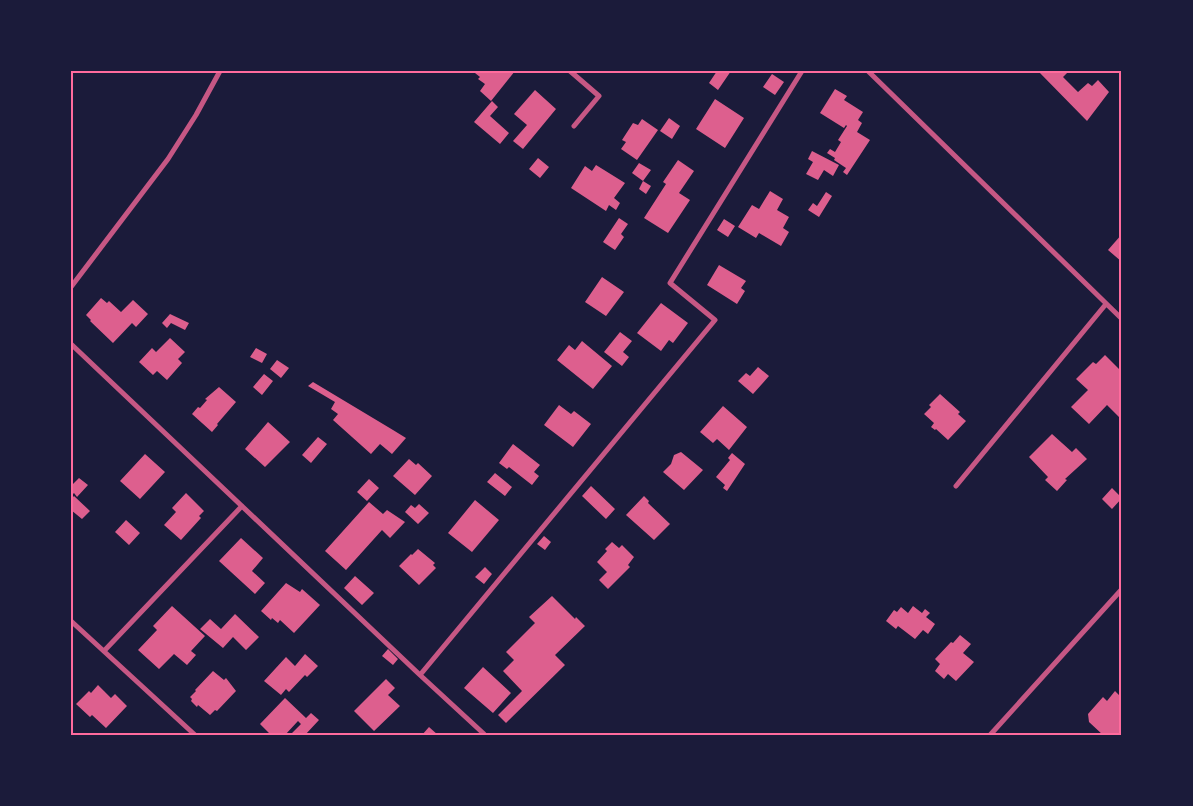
<svg xmlns="http://www.w3.org/2000/svg" width="1193" height="806" font-family="'IBM Plex Serif',serif">
  <style>
    .building { fill: #dd5f8e }
    .lines { fill: none; stroke-linecap: round; stroke-linejoin: round }
    .minor { stroke: #c65784; stroke-width: 5 }
    .neatline { fill: none; stroke: #ff6b9d; stroke-width: 2 }
  </style>
  <rect width="100%" height="100%" fill="#1b1b3a"/>
  <path class="building" d="M477,71H515L491,101L480,91L485,84L478,79L480,77L475,73Z
    M717,71H731L718,90L709,83Z
    M1038,71H1069L1063,77L1078,92L1088,83L1092,86L1098,80L1109,92L1087,121Z
    M772,74L784,82L775,95L763,87Z
    M835,89L847,96L844,100L863,112L858,120L862,123L857,132L870,140L847,175L843,172L846,168L834,160L835,158L827,153L830,149L835,152L841,142L838,140L847,126L846,125L844,128L820,113Z
    M535,90L556,109L523,149L513,141L527,125L514,114Z
    M715,99L744,118L725,148L696,129Z
    M492,101L498,107L490,116L509,133L500,144L474,122Z
    M669,118L680,126L672,139L660,131Z
    M642,119L658,130L637,160L621,149L626,142L622,140L633,123L638,125Z
    M812,151L839,165L833,176L824,170L818,180L806,174L813,162L808,159Z
    M538,158L549,167L540,178L529,169Z
    M678,160L694,171L679,193L690,200L668,233L644,218L666,184L663,182Z
    M639,163L651,170L643,181L651,186L646,194L639,189L643,181L632,173Z
    M596,165L625,183L614,198L620,203L616,210L609,205L606,211L571,188L585,166L592,171Z
    M770,191L783,199L777,210L789,217L783,228L789,232L781,246L759,233L756,238L738,227L752,205L759,209Z
    M826,192L832,196L819,217L808,210L813,203L817,206Z
    M619,218L628,224L621,234L624,237L615,250L603,242Z
    M724,219L735,226L728,237L717,230Z
    M1122,234V262L1108,250Z
    M719,265L746,281L741,288L745,291L737,304L707,285Z
    M602,277L624,292L606,316L585,302Z
    M101,298L107,303L109,301L121,312L133,300L148,314L136,327L132,323L113,343L90,321L91,320L86,315Z
    M661,303L688,323L673,343L669,340L661,351L637,333Z
    M170,314L189,323L185,330L171,323L167,328L162,323Z
    M620,332L632,341L623,352L629,357L622,366L604,352Z
    M170,338L185,352L178,359L182,363L167,380L157,371L153,375L139,362L152,348L156,352Z
    M582,341L612,366L593,389L557,360L569,345L575,350Z
    M256,348L267,354L262,363L250,357Z
    M1105,355L1122,372V416L1120,418L1107,405L1089,424L1071,407L1088,390L1076,379L1093,362L1096,364Z
    M277,360L289,368L281,378L270,369Z
    M758,367L769,376L753,394L738,381L746,373L750,376Z
    M264,374L273,381L262,395L253,387Z
    M313,382L393,430L406,438L392,454L380,444L371,454L333,420L338,414L331,409L335,402L308,386Z
    M219,387L236,402L217,424L218,425L212,432L192,414L198,407L200,408L207,400L205,399Z
    M940,394L960,412L958,414L966,421L948,440L936,429L935,430L931,427L934,423L924,414L931,407L929,405Z
    M559,405L571,414L574,411L591,424L573,447L544,425Z
    M723,406L747,427L729,450L717,439L713,443L700,432Z
    M268,422L290,442L265,467L245,449Z
    M1052,434L1072,452L1076,448L1087,459L1065,479L1067,480L1057,491L1045,480L1048,477L1029,457Z
    M318,437L327,444L311,463L302,455Z
    M513,444L540,465L534,472L539,476L532,485L509,467L507,469L499,463Z
    M681,452L703,470L684,490L663,472L671,464L674,455Z
    M732,453L745,464L727,491L723,488L725,485L716,477L730,460L728,458Z
    M145,454L165,472L140,499L120,481Z
    M409,459L416,465L418,463L432,476L415,495L393,476Z
    M495,473L512,487L505,496L487,482Z
    M79,478L88,485L77,497L74,493L71,496V486Z
    M369,479L379,488L367,501L357,492Z
    M591,486L615,509L606,519L582,496Z
    M1112,488L1122,498L1112,509L1102,499Z
    M186,493L204,511L199,516L201,518L181,540L164,525L176,512L172,508Z
    M74,496L90,511L82,519L71,510V499Z
    M644,496L649,501L648,503L670,524L654,540L626,515Z
    M475,500L499,520L472,552L448,533Z
    M369,502L383,514L387,510L405,522L390,538L382,530L346,570L325,551Z
    M419,504L429,513L418,524L405,512L411,505L415,508Z
    M126,520L140,533L129,545L115,532Z
    M544,536L551,542L545,550L537,544Z
    M241,538L263,558L252,571L265,583L255,594L219,561Z
    M612,542L619,548L622,545L634,557L628,565L630,567L608,589L599,580L607,572L597,562L607,551L605,549Z
    M418,549L435,563L433,565L436,568L419,585L399,566L411,554L412,555Z
    M485,567L492,574L484,584L475,577Z
    M355,576L374,593L362,605L344,588Z
    M286,583L300,592L302,589L320,605L294,633L280,620L278,623L272,618L271,620L261,611Z
    M552,596L575,619L576,617L585,626L555,655L565,665L506,723L498,715L522,691L503,671L514,660L506,652L535,623L529,617Z
    M172,606L205,636L191,651L196,655L187,665L174,654L159,669L138,650L157,630L153,626Z
    M913,606L922,613L925,609L930,613L926,617L935,624L928,634L923,630L915,639L898,626L896,629L886,621L894,610L897,612L901,607L908,613Z
    M235,614L259,637L246,650L233,637L223,648L200,629L210,619L221,629Z
    M960,635L971,644L963,653L974,662L956,681L948,674L944,679L935,671L940,664L935,659L951,642L953,643Z
    M388,649L398,659L393,665L382,656Z
    M305,654L318,666L307,677L305,675L289,692L286,689L281,695L264,681L286,657L295,666Z
    M483,667L511,693L493,713L464,688Z
    M213,671L224,680L226,678L236,691L217,711L215,710L210,715L198,705L197,707L191,701L192,699L190,697L196,691L195,690Z
    M386,679L395,688L388,695L400,706L374,731L354,711Z
    M98,685L111,698L115,694L127,706L106,728L92,715L90,717L76,704L89,691L91,693Z
    M1115,691L1122,698V734L1103,735L1089,722L1088,714L1103,697L1107,701Z
    M285,698L306,718L311,713L319,720L305,735H290L301,724L298,721L285,735H271L260,724Z
    M429,727L438,735H422Z"/>
  <g class="lines">
    <path class="minor" d="M570,71L599,96L574,126
      M868,71L1122,319
      M71,287L168,159L196,115L220,71
      M71,344L420,675L715,320L670,283L802,71
      M956,486L1106,304
      M71,621L195,735
      M104,651L242,506
      M420,675L484,734
      M991,734L1122,589"/>
  </g>
  <rect width="1193" height="806" fill="none" stroke="#1b1b3a" stroke-width="145"/>
  <rect x="72" y="72" width="1048" height="662" class="neatline"/>
</svg>
